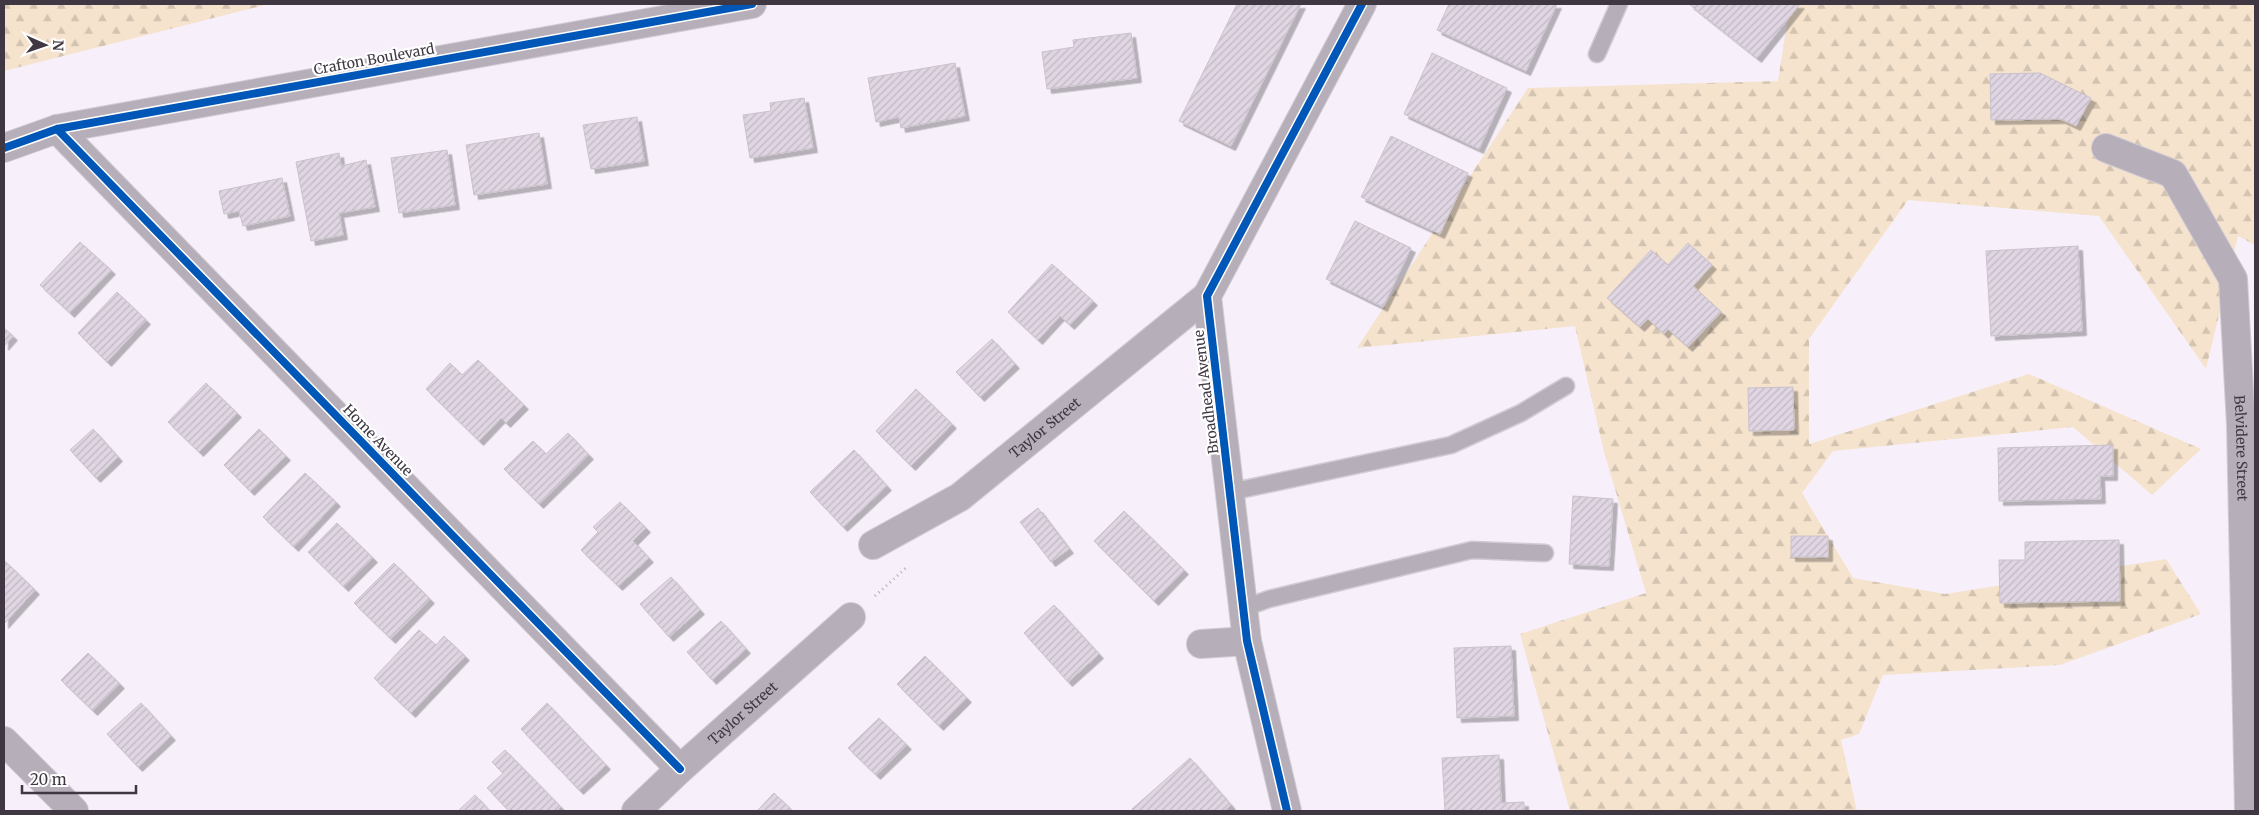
<svg xmlns="http://www.w3.org/2000/svg" width="2259" height="815" font-family="Merriweather,serif">
  <style>
    .forest { fill: url(#forest-firs) }
    .building { fill: url(#building-hatch); stroke: #c9c2cb; filter: url(#shadow) }
    .lines { fill: none; stroke-linecap: round; stroke-linejoin: round }
    .service-casing { stroke: #d1ccd4; stroke-width: 19 }
    .minor-casing { stroke: #d1ccd4; stroke-width: 30 }
    .path { stroke: #b5aeb7; stroke-width: 3; stroke-dasharray: 1 4; stroke-linecap: butt }
    .service { stroke: #b6afb9; stroke-width: 16 }
    .minor { stroke: #b6afb9; stroke-width: 28 }
    .cycleway-casing { stroke: #fff; stroke-width: 11 }
    .cycleway { stroke: #0057b8; stroke-width: 8 }
    .labels { text-anchor: middle; dominant-baseline: central; stroke-width: 4.5; stroke-linejoin: round; paint-order: stroke }
    .street-label { font-size: 14px; fill: #3f3741; stroke: #fff }
  </style>
  <defs>
    <pattern id="forest-firs" width="22" height="20" patternUnits="userSpaceOnUse" patternTransform="scale(1.25)"><rect width="22" height="20" fill="#f5e3cd"/><path d="M5 1l3.5 6h-7zM16 11l3.5 6h-7z" fill="#d3c3b1"/></pattern>
    <pattern id="building-hatch" width="6" height="6" patternUnits="userSpaceOnUse" patternTransform="scale(1.25)"><rect width="6" height="6" fill="#e0d6e3"/><path d="M-1 1l2-2M0 6l6-6M5 7l2-2" fill="none" stroke="#c1b8c4"/></pattern>
    <filter id="shadow"><feDropShadow dx="4.5" dy="4.5" stdDeviation="0" flood-color="#0004"/></filter>
  </defs>
  <rect width="100%" height="100%" fill="#f7f0fa"/>
  <path class="forest" d="M4,4H269L4,71Z
    M1790,4H2255V245L2238,236L2206,369L2099,216L1908,200L1809,339V444L2029,374L2201,449L2152,495L2073,427L1833,451L1802,493L1853,578L1945,594L2166,559L2201,614L2060,665L1883,675L1859,734L1841,740L1857,811H1570L1520,634L1646,593L1604,452L1575,326L1357,348L1528,88L1778,81Z"/>
  <path class="building" d="M1237,4H1301L1231,146L1179,121Z
    M1449,4H1557L1526,71L1437,30Z
    M1689,4H1800L1757,58Z
    M1131,33L1137,78L1047,89L1042,52L1074,47L1073,40Z
    M1432,53L1507,88L1479,149L1404,114Z
    M955,63L965,116L901,128L899,117L876,122L868,78Z
    M2040,73L2091,98L2076,126L2061,119L1991,120L1990,74Z
    M804,98L813,148L750,158L743,115L771,111L770,103Z
    M637,117L644,161L591,169L583,125Z
    M539,133L547,184L474,195L466,145Z
    M1391,136L1468,173L1440,234L1361,197Z
    M447,150L455,205L399,213L391,158Z
    M339,153L341,166L366,160L375,207L339,213L343,235L311,241L296,162Z
    M282,178L290,216L243,226L239,211L224,214L219,191Z
    M1355,221L1411,248L1383,307L1326,279Z
    M80,242L111,270L70,313L40,285Z
    M1688,243L1712,265L1693,286L1721,312L1688,347L1668,329L1664,334L1648,319L1640,327L1607,298L1651,250L1668,265Z
    M2078,246L2082,331L1991,336L1986,251Z
    M1052,264L1093,301L1070,325L1060,316L1038,340L1008,312Z
    M117,292L146,320L107,362L78,333Z
    M4,328L13,336L4,346Z
    M992,339L1015,364L980,397L956,372Z
    M478,360L524,405L506,423L501,418L479,441L426,389L450,363L462,375Z
    M206,383L237,413L199,452L168,422Z
    M1793,387L1794,430L1749,431L1748,388Z
    M916,389L952,424L911,466L876,431Z
    M93,429L118,457L96,478L70,450Z
    M259,429L286,456L250,491L224,465Z
    M568,433L589,455L539,504L504,469L533,441L546,454Z
    M2113,445V476H2100L2101,499L1999,501L1998,448Z
    M854,450L887,486L843,527L810,492Z
    M305,473L336,502L294,547L263,517Z
    M1573,496L1613,499L1609,566L1569,564Z
    M620,502L646,528L633,541L649,558L618,586L581,550L598,532L593,527Z
    M1038,508L1069,549L1051,562L1020,522Z
    M1124,511L1184,570L1154,601L1094,541Z
    M337,523L373,558L344,587L308,552Z
    M1791,536H1828V557H1791Z
    M2119,540L2120,601L2000,603L1999,560H2025V542Z
    M4,560L35,590L4,624Z
    M394,563L430,599L391,639L354,603Z
    M671,577L700,610L669,637L640,604Z
    M1054,605L1099,654L1068,682L1024,633Z
    M721,621L746,649L712,680L687,652Z
    M419,630L436,645L444,636L465,656L411,713L374,678Z
    M1511,646L1514,716L1457,718L1454,648Z
    M88,653L120,684L93,711L61,680Z
    M925,656L967,698L939,726L897,684Z
    M141,703L171,736L138,767L107,734Z
    M547,703L606,765L579,790L521,729Z
    M879,718L907,745L876,775L848,748Z
    M505,750L561,807L557,811H509L487,788L503,773L492,762Z
    M1499,755L1501,803L1524,802V811H1445L1442,758Z
    M1190,758L1231,805L1224,811H1133L1132,809Z
    M774,793L793,811H757Z
    M475,795L490,811H458Z"/>
  <g class="lines">
    <defs>
      <path id="service" d="M1597,54L1619,4
        M1230,492L1451,445L1521,413L1566,386
        M1244,608L1269,599L1472,550L1545,553"/>
      <g id="minor">
        <path d="M57,129L680,769"/>
        <path d="M4,148L57,129L752,4"/>
        <path id="s1" d="M2106,148L2173,174L2233,279L2241,425L2249,811"/>
        <path id="s2" d="M873,545L960,497L1207,296"/>
        <path d="M1201,644L1247,641"/>
        <path d="M4,741L74,811"/>
        <path id="s3" d="M636,811L680,769L851,617"/>
        <path d="M1287,811L1247,641L1207,296L1362,4"/>
      </g>
    </defs>
    <use href="#service" class="service-casing"/>
    <use href="#minor" class="minor-casing"/>
    <path class="path" d="M875,596L907,567"/>
    <use href="#service" class="service"/>
    <use href="#minor" class="minor"/>
    <defs>
      <path id="cycleway" d="M57,129L680,769
        M4,148L57,129L752,4
        M1287,811L1247,641L1207,296L1362,4"/>
    </defs>
    <use href="#cycleway" class="cycleway-casing"/>
    <use href="#cycleway" class="cycleway"/>
  </g>
  <g class="labels">
    <g class="street-label">
      <text transform="translate(374 59) rotate(-10)">Crafton Boulevard</text>
      <text transform="translate(1206 392) rotate(-97)">Broadhead Avenue</text>
      <text stroke="none"><textPath href="#s2" startOffset="209">Taylor Street</textPath></text>
      <text transform="translate(378 440) rotate(46)">Home Avenue</text>
      <text stroke="none"><textPath href="#s1" startOffset="362">Belvidere Street</textPath></text>
      <text stroke="none"><textPath href="#s3" startOffset="145">Taylor Street</textPath></text>
    </g>
  </g>
  <rect width="2259" height="815" fill="none" stroke="#3f3741" stroke-width="10"/>
  <g transform="translate(45 45) rotate(92)" stroke="#ffffff" stroke-width="4" paint-order="stroke">
  <path d="M0-4L9 19L0 12L-9 19Z" fill="#3f3741"/>
  <text y="-8" font-size="14" font-weight="bold" text-anchor="middle" fill="#3f3741">N</text>
  </g>
  <path d="M22 785v8h114v-8" fill="none" stroke="#3f3741" stroke-width="2.5"/>
  <text x="30" y="785" font-size="15" fill="#3f3741" stroke="#ffffff" stroke-width="4" paint-order="stroke">20 m</text>
</svg>
